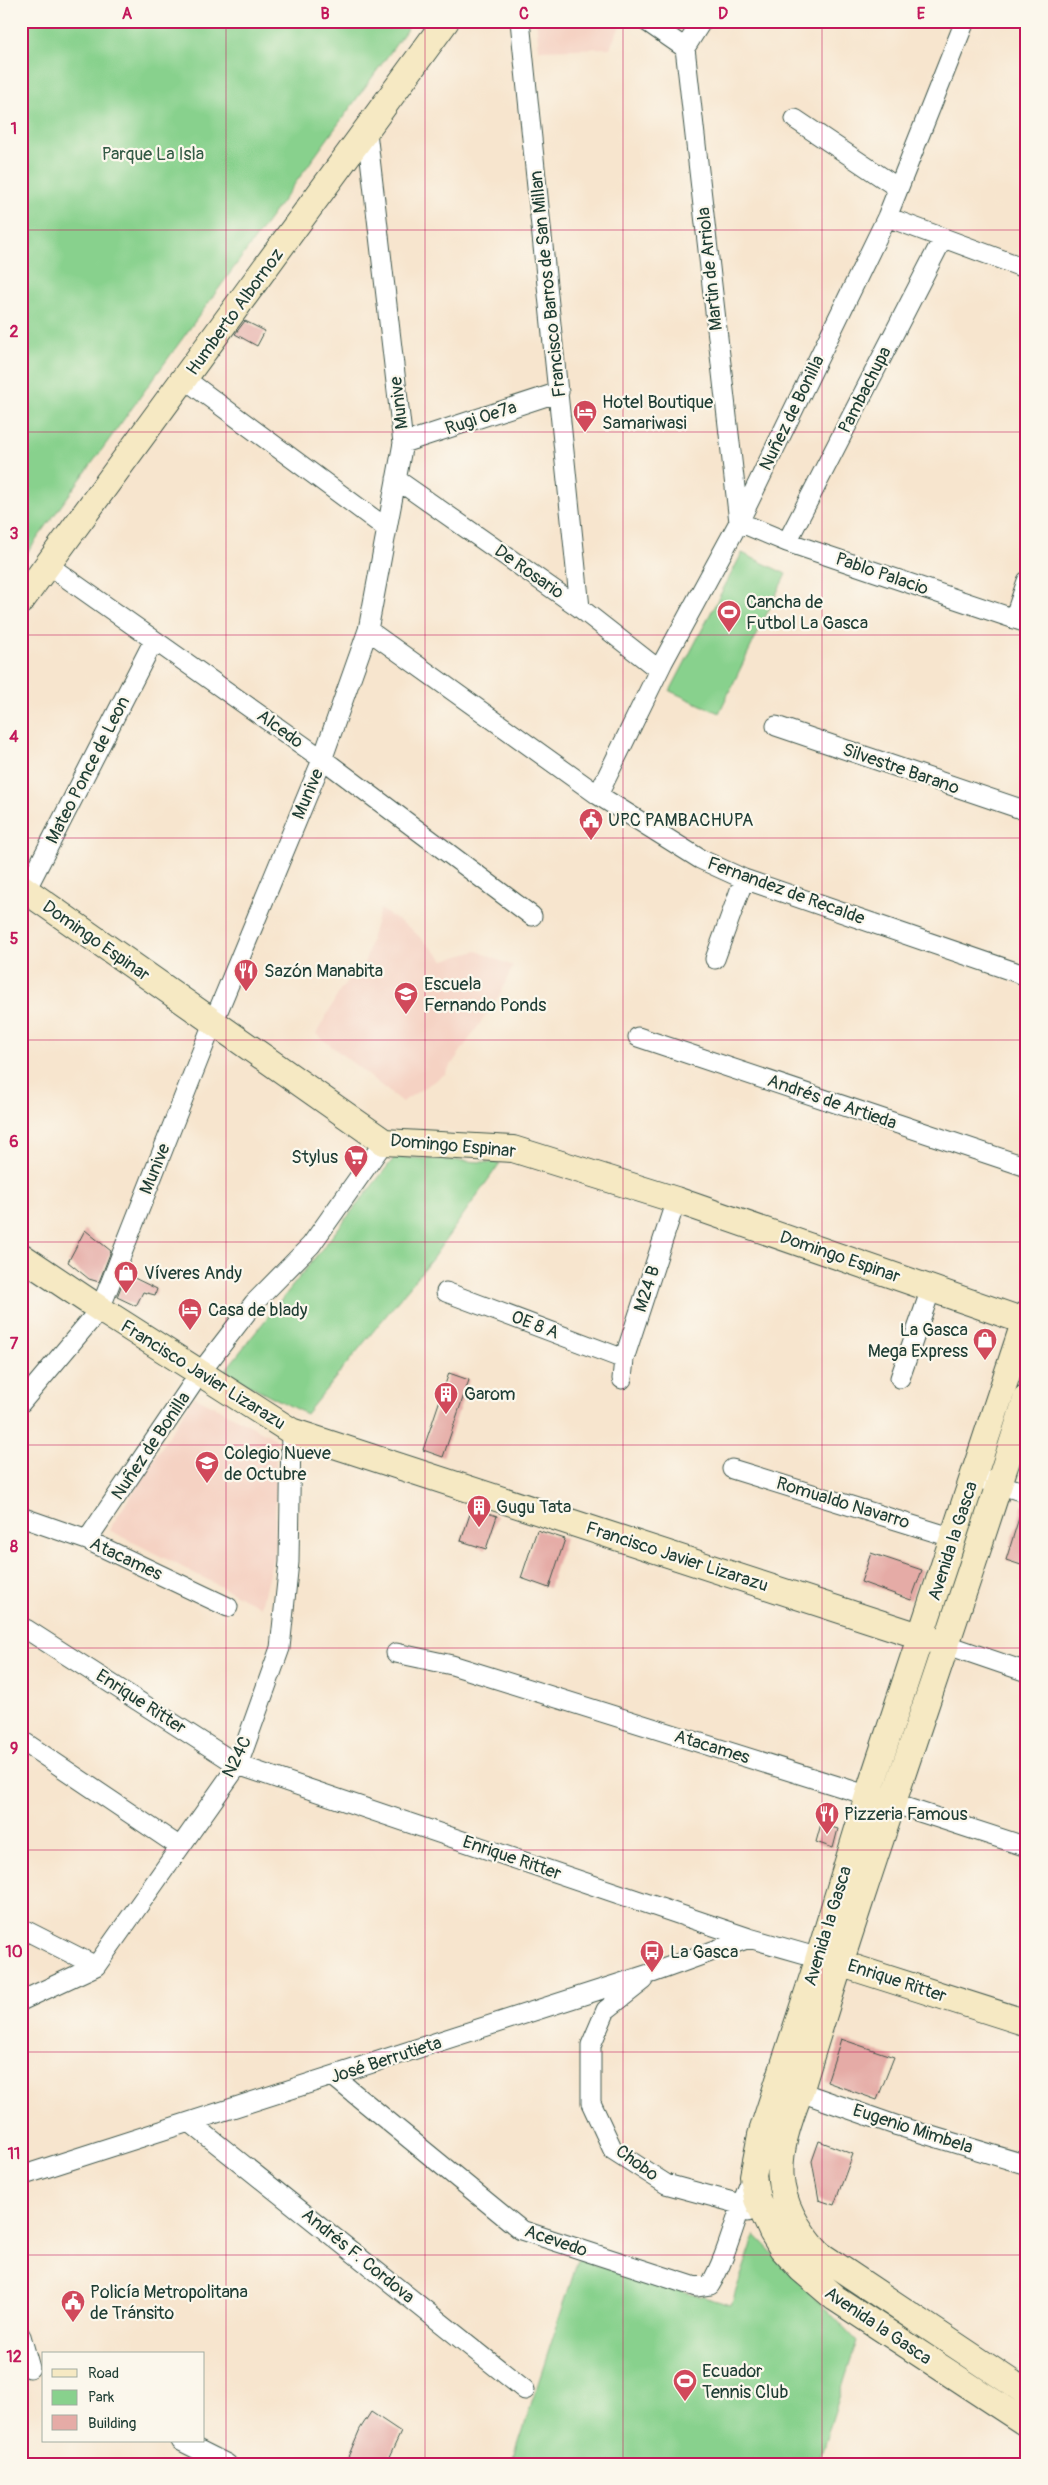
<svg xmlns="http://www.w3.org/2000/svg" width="1048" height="2485" font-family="Pangolin,sans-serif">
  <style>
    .built { fill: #f5d2c3 }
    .green { fill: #88d18d; stroke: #548760 }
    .building { fill: #e5aba6 }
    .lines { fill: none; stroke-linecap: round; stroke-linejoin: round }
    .street-casing { stroke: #3f564b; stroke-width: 21 }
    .secondary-casing { stroke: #3f564b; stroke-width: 28 }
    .street { stroke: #fff; stroke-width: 19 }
    .secondary { stroke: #f6e9c3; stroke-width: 26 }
    .grid { fill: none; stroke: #c2185b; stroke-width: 1; stroke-opacity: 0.55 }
    .labels { text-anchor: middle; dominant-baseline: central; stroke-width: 4.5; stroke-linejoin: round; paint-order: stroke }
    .park-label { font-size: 18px; fill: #345b46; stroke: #fbf7ec }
    .street-label { font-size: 18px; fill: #1f3d34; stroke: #fbf7ec }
    .poi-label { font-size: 18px; fill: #1f3d34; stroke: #fbf7ec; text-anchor: start }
    .neatline { fill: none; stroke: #c2185b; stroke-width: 2 }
    .grid-label { font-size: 16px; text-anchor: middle; font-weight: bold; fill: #c2185b }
  </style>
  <rect width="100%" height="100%" fill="#fbf7ec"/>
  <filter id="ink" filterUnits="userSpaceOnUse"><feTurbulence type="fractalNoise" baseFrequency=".02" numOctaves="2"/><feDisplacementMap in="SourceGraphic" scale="10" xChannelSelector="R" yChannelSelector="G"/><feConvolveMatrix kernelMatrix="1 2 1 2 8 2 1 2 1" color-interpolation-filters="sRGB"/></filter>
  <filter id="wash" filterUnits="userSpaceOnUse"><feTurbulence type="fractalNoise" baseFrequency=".0096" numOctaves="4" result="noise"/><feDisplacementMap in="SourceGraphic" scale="20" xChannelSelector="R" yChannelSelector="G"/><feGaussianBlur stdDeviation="1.12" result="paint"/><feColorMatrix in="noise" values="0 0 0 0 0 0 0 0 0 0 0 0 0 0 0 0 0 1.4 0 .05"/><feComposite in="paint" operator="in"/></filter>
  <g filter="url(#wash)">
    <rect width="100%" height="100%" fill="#f7e5ce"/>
    <path class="built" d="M536,21H618L621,24L610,48L539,50Z
      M380,909L410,928L444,960L477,951L513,966L499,996L445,1074L402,1102L316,1034L341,989L365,961Z
      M194,1396L276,1439L275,1549L261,1607L109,1530Z"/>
    <path class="green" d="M21,21H413L21,561Z
      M742,553L786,574L719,713L670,691Z
      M395,1157L500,1163L432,1259L306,1414L224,1372Z
      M755,2235L857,2341L818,2464H512L578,2260L731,2305Z"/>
    <g id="blocks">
      <path class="building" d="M245,321L265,331L257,346L235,334Z
        M85,1230L111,1251L99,1282L89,1279L68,1262Z
        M126,1274L157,1289L155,1295L143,1292L136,1306L117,1297Z
        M449,1373L469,1380L443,1457L423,1450Z
        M1023,1505L1027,1506V1567L1006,1560Z
        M472,1508L497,1516L486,1549L461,1541Z
        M537,1530L565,1539L549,1588L521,1578Z
        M871,1553L922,1570L911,1600L861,1582Z
        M821,1824L838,1829L833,1848L816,1842Z
        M841,2039L894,2057L877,2100L827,2082Z
        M819,2141L853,2154L834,2205L819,2200L812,2161Z
        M371,2412L401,2432L386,2464H345L360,2429Z"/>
    </g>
  </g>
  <g filter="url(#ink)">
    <use href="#blocks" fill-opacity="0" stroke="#3f564b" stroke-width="1"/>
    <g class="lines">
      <defs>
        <path id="street" d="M520,21L580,608
          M646,21L685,48
          M702,21L685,48L739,522
          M795,119L898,188
          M887,217L1027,269
          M185,379L386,528
          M403,443L559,392
          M396,479L580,608L659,670
          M739,522L787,542L1027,623
          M787,542L943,238
          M48,565L332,766L532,916
          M1014,619L1027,581
          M368,630L598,795L700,859L744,879L1027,976
          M776,726L1027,811
          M598,795L663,662L739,522L887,217L965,21
          M21,900L154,640
          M715,959L744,879
          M638,1037L1027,1167
          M446,1292L624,1359
          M900,1378L931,1289
          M622,1379L624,1359L676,1200
          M21,1403L100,1309L213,1023L322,760L368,630L403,443L367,132
          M732,1469L954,1538
          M974,1477L1027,1493
          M21,1517L87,1540L228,1607
          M87,1540L200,1373L254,1303L311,1245L384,1142
          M26,1629L238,1765L749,1938L830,1961
          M945,1644L1027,1672
          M396,1653L452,1665L892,1803L1027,1847
          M21,1740L180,1847
          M21,1928L96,1966
          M644,1980L606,2010L591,2045V2103L613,2150L666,2184L740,2204L748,2212
          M21,2001L96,1966L238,1765L280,1648L289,1562L291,1431
          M334,2077L521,2230L696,2287L710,2285C728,2256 737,2210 753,2176
          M789,2088L898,2126L1027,2165
          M191,2123L525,2390
          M21,2176L652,1973L749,1938
          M21,2336L30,2368
          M181,2441L227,2464"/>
        <path id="secondary" d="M21,601L446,21
          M21,887L384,1142L513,1149L676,1200L1027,1322
          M21,1256L100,1309L291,1431L938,1642
          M1027,1314L872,1783L814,1973L761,2135L753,2176L757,2199L772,2232L782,2248L801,2269L835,2298L1027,2424
          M1027,1397C954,1630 870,1859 800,2092C774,2157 768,2198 819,2254L1027,2393
          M842,1964L1027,2023"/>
      </defs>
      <use href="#street" class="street-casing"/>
      <use href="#secondary" class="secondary-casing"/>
      <use href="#street" class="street"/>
      <use href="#secondary" class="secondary"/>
    </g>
  </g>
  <path class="grid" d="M226,21V2464M425,21V2464M623,21V2464M822,21V2464M21,230H1027M21,432H1027M21,635H1027M21,838H1027M21,1040H1027M21,1242H1027M21,1445H1027M21,1648H1027M21,1850H1027M21,2052H1027M21,2255H1027"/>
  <defs>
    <symbol id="hotel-pin" viewBox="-11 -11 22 30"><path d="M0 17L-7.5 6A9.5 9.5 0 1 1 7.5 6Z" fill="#d1495b" stroke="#fbf7ec"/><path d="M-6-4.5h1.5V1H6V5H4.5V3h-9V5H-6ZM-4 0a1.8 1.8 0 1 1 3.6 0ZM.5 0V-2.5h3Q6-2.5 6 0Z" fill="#fff"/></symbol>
    <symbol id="stadium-pin" viewBox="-11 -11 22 30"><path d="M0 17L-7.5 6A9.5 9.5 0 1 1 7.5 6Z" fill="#d1495b" stroke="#fbf7ec"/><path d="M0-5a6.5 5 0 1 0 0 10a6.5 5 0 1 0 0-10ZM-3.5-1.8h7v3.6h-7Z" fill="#fff"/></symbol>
    <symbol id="civic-pin" viewBox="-11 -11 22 30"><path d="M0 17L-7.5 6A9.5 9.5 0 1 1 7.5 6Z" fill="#d1495b" stroke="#fbf7ec"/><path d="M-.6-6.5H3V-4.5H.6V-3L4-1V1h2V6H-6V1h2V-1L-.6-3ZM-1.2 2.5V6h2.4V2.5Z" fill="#fff"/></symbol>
    <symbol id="restaurant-pin" viewBox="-11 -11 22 30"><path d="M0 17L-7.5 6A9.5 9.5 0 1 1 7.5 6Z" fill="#d1495b" stroke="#fbf7ec"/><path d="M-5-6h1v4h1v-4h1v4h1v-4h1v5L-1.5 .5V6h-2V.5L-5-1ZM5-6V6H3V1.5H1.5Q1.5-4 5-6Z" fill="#fff"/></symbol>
    <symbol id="school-pin" viewBox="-11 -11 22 30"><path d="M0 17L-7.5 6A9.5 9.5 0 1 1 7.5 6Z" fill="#d1495b" stroke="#fbf7ec"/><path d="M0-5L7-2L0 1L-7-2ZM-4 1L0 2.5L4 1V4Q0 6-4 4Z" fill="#fff"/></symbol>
    <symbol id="supermarket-pin" viewBox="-11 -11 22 30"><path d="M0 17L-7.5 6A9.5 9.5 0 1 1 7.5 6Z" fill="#d1495b" stroke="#fbf7ec"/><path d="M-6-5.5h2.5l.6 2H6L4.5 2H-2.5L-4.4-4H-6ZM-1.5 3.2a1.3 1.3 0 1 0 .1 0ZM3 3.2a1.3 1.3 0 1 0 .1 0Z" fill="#fff"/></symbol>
    <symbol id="shop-pin" viewBox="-11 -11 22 30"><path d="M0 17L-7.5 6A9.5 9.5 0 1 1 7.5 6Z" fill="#d1495b" stroke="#fbf7ec"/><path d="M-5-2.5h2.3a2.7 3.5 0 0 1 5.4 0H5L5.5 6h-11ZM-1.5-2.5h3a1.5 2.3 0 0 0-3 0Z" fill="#fff"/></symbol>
    <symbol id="building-pin" viewBox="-11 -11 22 30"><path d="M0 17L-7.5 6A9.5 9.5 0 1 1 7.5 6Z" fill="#d1495b" stroke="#fbf7ec"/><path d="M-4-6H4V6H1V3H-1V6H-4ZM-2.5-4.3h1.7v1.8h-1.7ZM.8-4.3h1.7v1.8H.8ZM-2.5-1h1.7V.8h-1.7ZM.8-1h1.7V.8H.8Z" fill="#fff"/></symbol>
    <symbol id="bus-pin" viewBox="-11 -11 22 30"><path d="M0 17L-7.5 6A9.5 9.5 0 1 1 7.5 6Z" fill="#d1495b" stroke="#fbf7ec"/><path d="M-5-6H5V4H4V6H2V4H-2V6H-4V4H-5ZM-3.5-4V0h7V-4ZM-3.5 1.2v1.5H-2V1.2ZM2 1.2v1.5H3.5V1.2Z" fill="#fff"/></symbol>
  </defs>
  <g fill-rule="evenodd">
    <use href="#hotel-pin" x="571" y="398" width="28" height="38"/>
    <use href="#stadium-pin" x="715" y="598" width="28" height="38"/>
    <use href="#civic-pin" x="577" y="806" width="28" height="38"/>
    <use href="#restaurant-pin" x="232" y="957" width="28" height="38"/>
    <use href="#school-pin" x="392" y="980" width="28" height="38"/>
    <use href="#supermarket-pin" x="342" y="1143" width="28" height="38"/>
    <use href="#shop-pin" x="112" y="1259" width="28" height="38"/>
    <use href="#hotel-pin" x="176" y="1296" width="28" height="38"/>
    <use href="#shop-pin" x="971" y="1326" width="28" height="38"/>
    <use href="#building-pin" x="432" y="1380" width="28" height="38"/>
    <use href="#school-pin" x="193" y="1449" width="28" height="38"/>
    <use href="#building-pin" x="465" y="1493" width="28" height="38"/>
    <use href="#restaurant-pin" x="813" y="1800" width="28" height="38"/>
    <use href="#bus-pin" x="638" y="1938" width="28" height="38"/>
    <use href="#civic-pin" x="59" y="2288" width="28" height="38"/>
    <use href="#stadium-pin" x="671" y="2367" width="28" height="38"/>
  </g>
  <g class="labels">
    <g class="park-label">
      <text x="153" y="154">Parque La Isla</text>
    </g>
    <g class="street-label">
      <text transform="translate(710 269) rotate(-96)">Martin de Arriola</text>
      <text transform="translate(548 284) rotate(-96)">Francisco Barros de San Millan</text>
      <text transform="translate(235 312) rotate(-54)">Humberto Albornoz</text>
      <text transform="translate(865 390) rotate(-63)">Pambachupa</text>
      <text transform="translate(399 403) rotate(-97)">Munive</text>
      <text transform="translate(792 413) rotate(-64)">Nuñez de Bonilla</text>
      <text transform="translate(481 418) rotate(-18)">Rugi Oe7a</text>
      <text transform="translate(529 572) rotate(35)">De Rosario</text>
      <text transform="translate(882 574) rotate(19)">Pablo Palacio</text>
      <text transform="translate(280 729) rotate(36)">Alcedo</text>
      <text transform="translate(901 769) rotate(19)">Silvestre Barano</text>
      <text transform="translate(88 770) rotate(-63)">Mateo Ponce de Leon</text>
      <text transform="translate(308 794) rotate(-67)">Munive</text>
      <text transform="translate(786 891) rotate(20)">Fernandez de Recalde</text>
      <text transform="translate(96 941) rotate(35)">Domingo Espinar</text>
      <text transform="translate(832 1102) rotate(19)">Andrés de Artieda</text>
      <text transform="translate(453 1146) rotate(5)">Domingo Espinar</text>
      <text transform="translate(155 1169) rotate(-68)">Munive</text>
      <text transform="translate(840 1257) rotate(19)">Domingo Espinar</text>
      <text transform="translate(647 1289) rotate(-72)">M24 B</text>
      <text transform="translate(535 1325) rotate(21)">OE 8 A</text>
      <text transform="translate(203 1375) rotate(32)">Francisco Javier Lizarazu</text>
      <text transform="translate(151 1446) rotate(-56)">Nuñez de Bonilla</text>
      <text transform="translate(843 1503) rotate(17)">Romualdo Navarro</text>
      <text transform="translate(953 1541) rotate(-72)">Avenida la Gasca</text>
      <text transform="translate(677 1557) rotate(18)">Francisco Javier Lizarazu</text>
      <text transform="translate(126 1559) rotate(25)">Atacames</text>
      <text transform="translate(141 1702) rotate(33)">Enrique Ritter</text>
      <text transform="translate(712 1747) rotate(17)">Atacames</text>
      <text transform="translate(237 1757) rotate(-64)">N24C</text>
      <text transform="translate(512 1858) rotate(19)">Enrique Ritter</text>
      <text transform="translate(828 1926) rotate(-73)">Avenida la Gasca</text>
      <text transform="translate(897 1981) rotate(18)">Enrique Ritter</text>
      <text transform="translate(386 2060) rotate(-18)">José Berrutieta</text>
      <text transform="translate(913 2129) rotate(18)">Eugenio Mimbela</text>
      <text transform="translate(637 2163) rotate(36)">Chobo</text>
      <text transform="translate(556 2241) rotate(19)">Acevedo</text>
      <text transform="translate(358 2256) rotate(39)">Andrés F. Cordova</text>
      <text transform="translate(878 2326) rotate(34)">Avenida la Gasca</text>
    </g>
    <g class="poi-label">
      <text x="602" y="402">Hotel Boutique<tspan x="602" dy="21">Samariwasi</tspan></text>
      <text x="746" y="602">Cancha de<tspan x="746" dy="21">Futbol La Gasca</tspan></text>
      <text x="608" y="820">UPC PAMBACHUPA</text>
      <text x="264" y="971">Sazón Manabita</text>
      <text x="424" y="984">Escuela<tspan x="424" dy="21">Fernando Ponds</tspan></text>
      <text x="338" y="1157" text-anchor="end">Stylus</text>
      <text x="144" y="1273">Víveres Andy</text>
      <text x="208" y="1310">Casa de blady</text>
      <text x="968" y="1330" text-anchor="end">La Gasca<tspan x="968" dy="21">Mega Express</tspan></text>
      <text x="464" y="1394">Garom</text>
      <text x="224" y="1453">Colegio Nueve<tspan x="224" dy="21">de Octubre</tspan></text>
      <text x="496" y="1507">Gugu Tata</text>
      <text x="844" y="1814">Pizzeria Famous</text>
      <text x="670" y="1952">La Gasca</text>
      <text x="90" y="2292">Policía Metropolitana<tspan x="90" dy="21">de Tránsito</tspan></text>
      <text x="702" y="2371">Ecuador<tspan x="702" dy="21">Tennis Club</tspan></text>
    </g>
  </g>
  <rect width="1048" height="2485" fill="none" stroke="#fbf7ec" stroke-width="55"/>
  <rect x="42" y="2352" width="162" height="90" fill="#fbf7ec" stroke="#a3ada2"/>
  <rect x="52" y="2369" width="25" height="8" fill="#f6e9c3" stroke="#a3ada2"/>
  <text x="88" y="2378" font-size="15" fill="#1f3d34">Road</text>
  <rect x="52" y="2390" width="25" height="15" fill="#88d18d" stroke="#a3ada2"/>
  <text x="88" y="2402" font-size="15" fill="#1f3d34">Park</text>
  <rect x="52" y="2415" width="25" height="15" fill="#e5aba6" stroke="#a3ada2"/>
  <text x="88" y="2428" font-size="15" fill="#1f3d34">Building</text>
  <rect x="28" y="28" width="992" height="2430" class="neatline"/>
  <g class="grid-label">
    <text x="127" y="19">A</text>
    <text x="325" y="19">B</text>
    <text x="524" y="19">C</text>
    <text x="723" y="19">D</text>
    <text x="921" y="19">E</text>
    <text x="14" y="134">1</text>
    <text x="14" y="337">2</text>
    <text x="14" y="539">3</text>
    <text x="14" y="742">4</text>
    <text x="14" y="944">5</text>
    <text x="14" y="1147">6</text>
    <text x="14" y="1349">7</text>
    <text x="14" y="1552">8</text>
    <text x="14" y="1754">9</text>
    <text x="14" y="1957">10</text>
    <text x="14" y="2159">11</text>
    <text x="14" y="2362">12</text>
  </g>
</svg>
